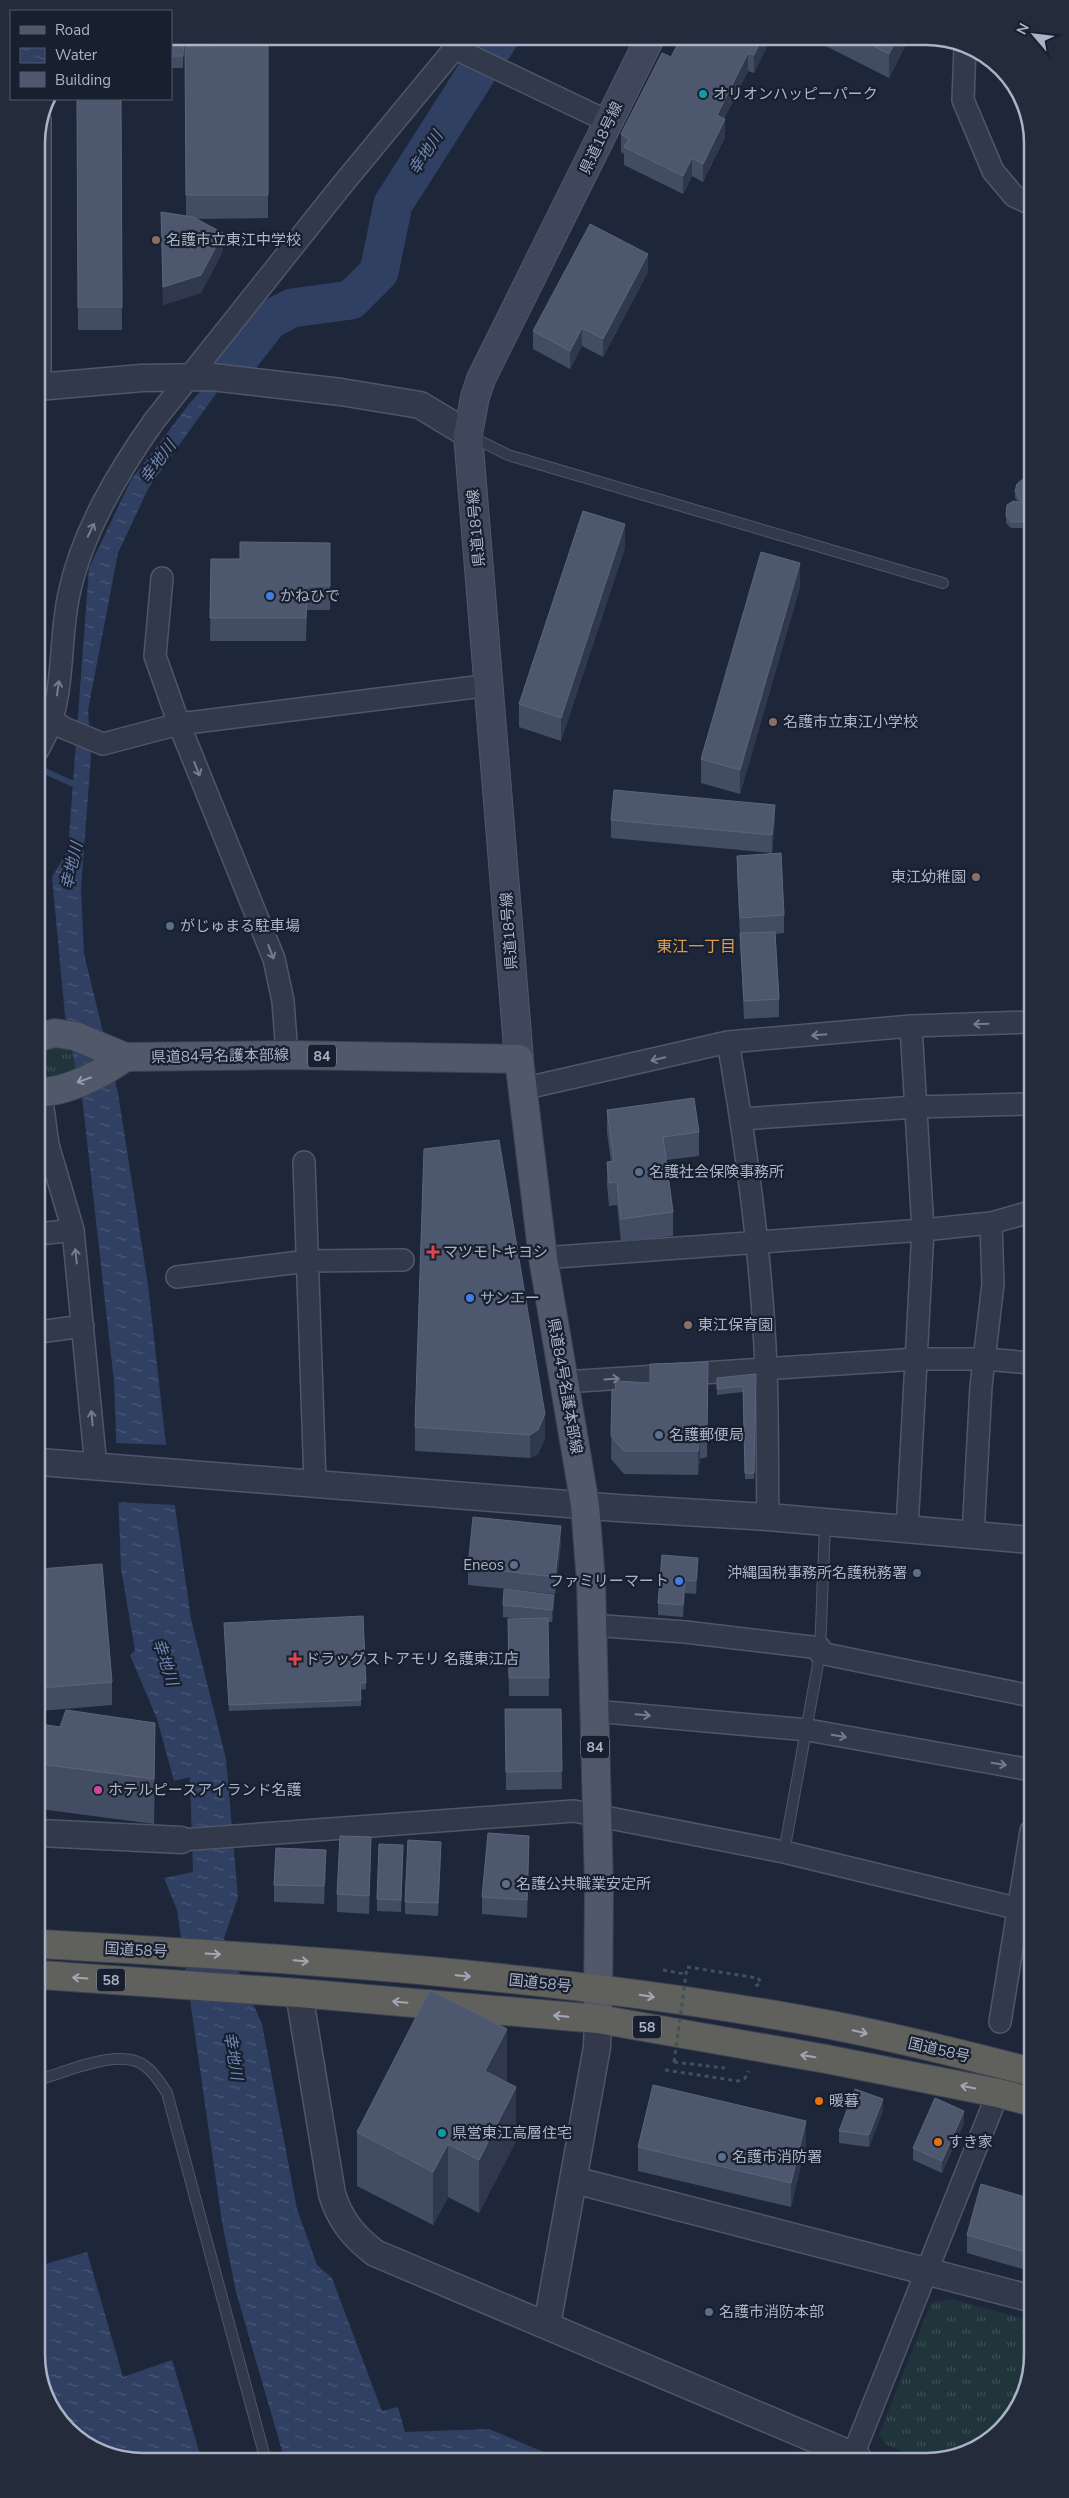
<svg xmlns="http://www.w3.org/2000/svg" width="1069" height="2498" font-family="'Nunito Sans','Noto Sans JP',sans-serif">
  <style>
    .grass { fill: url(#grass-tufts) }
    .water { fill: url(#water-ripples) }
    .pier { fill: #1e273a }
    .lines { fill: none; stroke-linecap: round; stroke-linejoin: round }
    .stream { stroke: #304062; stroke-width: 6 }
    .river { stroke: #304062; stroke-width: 39 }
    .service-casing { stroke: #505668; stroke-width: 12 }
    .minor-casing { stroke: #505668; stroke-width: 24 }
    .tertiary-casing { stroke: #505668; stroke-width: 29 }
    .secondary-casing { stroke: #505668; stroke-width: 30 }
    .primary-casing { stroke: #3c4253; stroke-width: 30 }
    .trunk-casing { stroke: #3d4354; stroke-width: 30 }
    .path { stroke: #3e5258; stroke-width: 3; stroke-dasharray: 4 4; stroke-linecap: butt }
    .service { stroke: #32394a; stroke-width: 10 }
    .minor { stroke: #32394a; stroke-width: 21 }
    .tertiary { stroke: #32394a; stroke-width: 26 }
    .secondary { stroke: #40475d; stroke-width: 28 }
    .primary { stroke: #50586a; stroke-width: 28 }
    .trunk { stroke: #60605c; stroke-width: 28 }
    .path-bridge { stroke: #3e5258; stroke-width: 3; stroke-dasharray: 4 4; stroke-linecap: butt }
    .wall { fill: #424c62 }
    .shaded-wall { fill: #2f384d }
    .building { fill: #4d576d; stroke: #5c657b }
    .oneway { stroke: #757c8f }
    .oneway2 { stroke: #959cb0 }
    .oneway3 { stroke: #a1a7b7 }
    .culture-dot { fill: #0f9aa8; stroke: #181f2e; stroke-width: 2 }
    .education-dot { fill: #8d6e63; stroke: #181f2e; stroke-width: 2 }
    .shop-dot { fill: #3f7fe0; stroke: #181f2e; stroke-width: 2 }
    .service-dot { fill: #5c6f8a; stroke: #181f2e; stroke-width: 2 }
    .health-dot { fill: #e0444e; stroke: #181f2e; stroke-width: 2 }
    .hotel-dot { fill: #d1479c; stroke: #181f2e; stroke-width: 2 }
    .food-dot { fill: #e8710a; stroke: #181f2e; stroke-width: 2 }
    .labels { text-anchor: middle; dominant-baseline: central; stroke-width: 4.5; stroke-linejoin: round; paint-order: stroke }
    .shield { fill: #181f2e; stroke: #808799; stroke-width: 1 }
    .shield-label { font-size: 14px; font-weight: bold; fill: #acb3c7 }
    .poi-label { font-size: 15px; fill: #acb3c7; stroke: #181f2e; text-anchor: start }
    .street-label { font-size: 15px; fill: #acb3c7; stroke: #181f2e }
    .water-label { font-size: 16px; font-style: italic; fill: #7286b2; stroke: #181f2e }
    .neighbourhood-label { font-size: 16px; fill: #dd9e51; stroke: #181f2e }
    .rim { fill: none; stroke: #acb3c7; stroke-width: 2.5 }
  </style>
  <defs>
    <pattern id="grass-tufts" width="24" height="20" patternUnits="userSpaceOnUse" patternTransform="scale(1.25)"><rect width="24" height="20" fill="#20353b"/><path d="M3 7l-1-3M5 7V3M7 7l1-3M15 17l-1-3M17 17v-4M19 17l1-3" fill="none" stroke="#3e5056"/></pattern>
    <pattern id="water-ripples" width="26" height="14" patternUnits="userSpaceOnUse" patternTransform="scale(1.25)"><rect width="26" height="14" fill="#304062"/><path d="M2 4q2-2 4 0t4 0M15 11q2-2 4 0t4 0" fill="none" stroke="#4b5977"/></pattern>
  </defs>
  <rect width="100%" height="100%" fill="#1e273a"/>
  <path class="grass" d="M75,1044L84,1073L39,1085V1046Z
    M951,2299L1033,2321V2355L1011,2420L960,2456H912L885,2444L879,2435L931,2303Z"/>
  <path class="water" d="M269,320L149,487L118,553L88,710L91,756L81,889L84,954L118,1093L148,1285L165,1436L191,1619L226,1759L238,1897L224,1938L262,2024L297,2209L317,2265L332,2278L382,2411L398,2407L405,2432L489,2429L560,2459L285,2461L236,2292L222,2222L177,1910L164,1878L193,1872L190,1777L174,1781L157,1719L130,1655L135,1650L121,1569L114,1382L83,1105L65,1016L52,877L68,850L89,568L131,480L190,403L246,340Z
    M87,2252L123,2377L172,2360L202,2461H136L78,2440L42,2389V2265Z"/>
  <path class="pier" d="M114,1443L169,1445L177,1505L116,1502Z"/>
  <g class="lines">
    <path class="stream" d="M38,768L80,787"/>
    <path class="river" d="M236,362L269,320L292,308L351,300L379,272L393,204L500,36"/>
    <defs>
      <path id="service" d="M472,437L508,455L943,583
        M784,1852L820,1653L825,1524
        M41,2079C69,2071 121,2047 145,2066C155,2073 161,2084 167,2093L266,2461"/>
      <path id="minor" d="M965,48L963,100L993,171L1014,196L1027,202
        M456,49L609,122
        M40,120V386
        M162,578L155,656L179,724L274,959L283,1001L287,1055
        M52,720L64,728L103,744L179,724L491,685
        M38,750C43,740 49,730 52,719C64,678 60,635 69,594C82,532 118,472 154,421L342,185L465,36
        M728,1042C747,1150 762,1260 766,1369C768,1418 767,1468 768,1517
        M522,1089L728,1042L911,1026L1029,1022
        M41,1093L48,1145L73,1230L96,1467
        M741,1119L916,1107L1030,1104
        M304,1162L315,1482
        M39,1234L73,1230
        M543,1258L923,1230L991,1223L1030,1212
        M177,1277L308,1261L403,1260
        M39,1332L83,1326
        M564,1382L917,1359H986L1030,1363
        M907,1530L923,1230L911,1026
        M973,1535L981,1386L993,1284L991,1223
        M592,1625L685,1632L820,1648
        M820,1653L1031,1696
        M594,1711L808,1730L1031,1770
        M181,1840L574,1811L784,1852L1032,1912
        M1000,2022L1031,1831
        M853,2455L998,2093"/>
      <path id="tertiary" d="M37,387L142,378L212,377L341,392L420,405L468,434
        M40,1462L617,1508L768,1517L1031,1540
        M40,1833L181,1840
        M299,1993L332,2194C340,2220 353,2236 375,2253L857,2457
        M574,2180L1033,2299
        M547,2325L597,2047L598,2019"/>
      <path id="secondary" d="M519,1059L468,434L475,397L481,379L651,36"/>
      <path id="primary" d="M39,1037L55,1033L75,1036L125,1057L287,1055L519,1059L543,1258L585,1505L591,1582L599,1886L598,2014
        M39,1092C65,1093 104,1073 125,1057"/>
      <path id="trunk" d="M41,1944C305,1959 571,1976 831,2025C898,2038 966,2055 1032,2072
        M41,1975L299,1993L598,2019L826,2059L998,2093L1032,2102"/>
    </defs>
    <use href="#service" class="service-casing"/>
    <use href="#minor" class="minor-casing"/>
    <use href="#tertiary" class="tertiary-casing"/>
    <use href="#secondary" class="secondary-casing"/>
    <use href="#primary" class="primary-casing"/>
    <use href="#trunk" class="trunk-casing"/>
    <path class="path" d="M687,1967L758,1978L761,1983L755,1986
      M663,1970L685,1974
      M674,2062L725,2068
      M665,2070L738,2081L745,2078L749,2071"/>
    <use href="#service" class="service"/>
    <use href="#minor" class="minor"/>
    <use href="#tertiary" class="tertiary"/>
    <use href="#secondary" class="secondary"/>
    <use href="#primary" class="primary"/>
    <use href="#trunk" class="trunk"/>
    <path class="path-bridge" d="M674,2062L687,1967"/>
  </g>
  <path class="wall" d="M171,36H184L183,68H171Z
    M772,36L754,73L748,71L724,119L725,137L703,182L692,176L683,194L624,165V154L621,152V134L671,57Z
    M806,36H910L889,78Z
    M268,45V218L195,219L223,251L201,293L163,305L161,212L186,216L185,46Z
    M77,99H121L122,330H78Z
    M648,272L603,357L582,346L570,369L533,349V331Z
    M1028,465V479L1027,477V471Z
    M1028,480V508H1026L1027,515L1026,523L1022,528H1011L1006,523V516L1018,502L1015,498V491Z
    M1028,521V534L1026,530V524Z
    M330,543V610H307L306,641H210L211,559H240Z
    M625,548L561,741L519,727V704Z
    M800,587L740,794L701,783V759Z
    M611,820L775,823L772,853L611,838Z
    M737,856L784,915V933L775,934L779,999V1017L744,1019L737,874Z
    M607,1110L699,1132V1156L666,1160L673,1212V1236L621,1242L617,1205L609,1206L607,1185V1162L611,1161L607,1133Z
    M424,1149L545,1438L538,1454L530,1458L415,1451V1427Z
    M708,1362L707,1457L700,1459L698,1475L624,1474L611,1459L612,1389L615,1390L650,1383Z
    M756,1374L754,1479H745L743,1392L717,1395V1378Z
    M561,1544L555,1594L468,1585V1567Z
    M662,1555L698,1570L696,1594L685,1593L683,1617L658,1615V1603Z
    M40,1569L112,1682V1705L40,1711Z
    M503,1605L554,1607L552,1622H548L549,1696H509L508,1619H519L503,1617Z
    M363,1616L366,1689L361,1690V1706L229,1711L224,1629Z
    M505,1709H561L562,1789L506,1790Z
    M40,1724L60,1727L155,1767L154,1824L40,1809Z
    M441,1854L438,1916L405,1914V1902Z
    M529,1854L527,1918L482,1914V1897Z
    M371,1855L369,1914L337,1912V1894Z
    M403,1857L401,1912L377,1911V1899Z
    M326,1868L324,1904L274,1902V1885Z
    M507,2082L516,2141L479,2213L448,2197L433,2225L357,2186V2132Z
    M883,2111L869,2147L839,2143V2131Z
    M964,2123L942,2173L913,2160V2148Z
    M806,2144L791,2207L638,2171V2147Z
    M1032,2199L1033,2272L967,2253V2235Z"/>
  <path class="shaded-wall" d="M763,36H772L754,73V55Z
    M898,36H910L889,78V54Z
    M748,53V71L717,133V115Z
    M725,119V137L703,182V164Z
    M692,158V176L683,194V176Z
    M223,233V251L201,293L163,305V287Z
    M648,254V272L603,357V339Z
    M582,328V346L570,369V351Z
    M1027,509L1026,523L1022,528V522Z
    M625,524V548L561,741V718Z
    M800,563V587L740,794V770Z
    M775,805V823L772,853V835Z
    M545,1414V1438L538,1454L530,1458V1435Z
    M700,1435V1459L698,1475V1451Z
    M561,1526V1544L555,1594V1577Z
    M698,1558V1570L696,1594V1581Z
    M685,1580V1593L683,1617V1605Z
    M554,1595V1607L552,1622V1610Z
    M155,1723V1767L154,1824V1779Z
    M529,1836V1854L527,1918V1900Z
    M371,1837V1855L369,1914V1896Z
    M441,1842V1854L438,1916V1903Z
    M403,1845V1857L401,1912V1900Z
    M326,1850V1868L324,1904V1886Z
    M507,2029V2083L485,2071Z
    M516,2087V2141L479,2213V2160Z
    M883,2099V2111L869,2147V2135Z
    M964,2111V2123L942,2173V2161Z
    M806,2121V2144L791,2207V2183Z
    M448,2144V2197L433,2225V2172Z"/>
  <path class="building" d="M171,36H184L183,56H171Z
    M682,36H763L754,55L748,53L717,115L725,119L703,164L692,158L683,176L624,147L629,139L621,134L662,53L671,57Z
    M854,36H898L889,54Z
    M268,45V195H186L185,46Z
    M77,99H121L122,307H78Z
    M161,212L193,217L223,233L201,275L163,287Z
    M590,224L648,254L603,339L582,328L570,351L533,331Z
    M1023,479L1028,480V502L1021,501L1015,491L1017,484Z
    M1013,501L1024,503L1027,509L1026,516L1022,522H1011L1006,516L1007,505Z
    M583,511L625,524L561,718L519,704Z
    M240,542L330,543V586H307L306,618H210L211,559H240Z
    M761,552L800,563L740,770L701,759Z
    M614,790L775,805L772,835L611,820Z
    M781,853L784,915L740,918L737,856Z
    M775,932L779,999L744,1001L740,933Z
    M694,1098L699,1132L663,1137L673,1212L621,1219L617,1182L609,1183L607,1162L614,1161L607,1110Z
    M499,1140L545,1414L538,1430L530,1435L415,1427L424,1149Z
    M708,1362L707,1434L700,1435L698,1451H624L611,1436L612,1389L615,1390L616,1381L650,1383V1364Z
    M756,1374L754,1473H745L743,1386L717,1389V1378Z
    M473,1517L561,1526L555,1577L468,1567Z
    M662,1555L698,1558L696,1581L685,1580L683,1605L658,1603Z
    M102,1564L112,1682L40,1688V1569Z
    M504,1589L554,1595L552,1610L503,1605Z
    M363,1616L366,1683H360L361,1700L229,1705L224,1623Z
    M548,1618L549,1678H509L508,1619Z
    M505,1709H561L562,1771L506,1772Z
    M66,1710L155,1723L154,1779L40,1764V1724L60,1727Z
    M488,1833L529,1836L527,1900L482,1897Z
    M340,1836L371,1837L369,1896L337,1894Z
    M408,1840L441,1842L438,1903L405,1902Z
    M379,1844L403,1845L401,1900L377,1899Z
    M276,1848L326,1850L324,1886L274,1885Z
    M430,1990L507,2029L485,2071L516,2087L479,2160L448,2144L433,2172L357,2132Z
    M653,2085L806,2121L791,2183L638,2147Z
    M855,2089L883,2099L869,2135L839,2131Z
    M935,2098L964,2111L942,2161L913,2148Z
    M981,2184L1032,2199V2254L967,2235Z"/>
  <defs><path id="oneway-shaft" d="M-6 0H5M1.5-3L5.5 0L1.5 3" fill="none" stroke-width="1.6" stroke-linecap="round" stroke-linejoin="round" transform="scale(1.25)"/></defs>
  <g class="oneway">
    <use href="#oneway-shaft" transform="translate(91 530) rotate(-64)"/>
    <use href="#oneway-shaft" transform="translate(58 688) rotate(-82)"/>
    <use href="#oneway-shaft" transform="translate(197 769) rotate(68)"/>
    <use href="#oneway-shaft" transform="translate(271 952) rotate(69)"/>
    <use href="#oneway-shaft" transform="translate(981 1024) rotate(178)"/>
    <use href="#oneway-shaft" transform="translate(819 1035) rotate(175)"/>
    <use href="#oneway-shaft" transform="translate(658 1059) rotate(167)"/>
    <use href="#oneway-shaft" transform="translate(76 1256) rotate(-96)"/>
    <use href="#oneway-shaft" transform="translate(612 1379) rotate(-4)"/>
    <use href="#oneway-shaft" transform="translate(92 1418) rotate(-95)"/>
    <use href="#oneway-shaft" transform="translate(643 1715) rotate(5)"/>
    <use href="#oneway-shaft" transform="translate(839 1736) rotate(10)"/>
    <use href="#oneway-shaft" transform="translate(999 1764) rotate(10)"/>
  </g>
  <use class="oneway2" href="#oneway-shaft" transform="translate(84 1080) rotate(160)"/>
  <g class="oneway3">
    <use href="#oneway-shaft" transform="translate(213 1954) rotate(3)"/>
    <use href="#oneway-shaft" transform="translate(301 1961) rotate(5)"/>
    <use href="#oneway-shaft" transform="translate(463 1976) rotate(5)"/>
    <use href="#oneway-shaft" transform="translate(80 1978) rotate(-176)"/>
    <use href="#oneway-shaft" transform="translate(647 1996) rotate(9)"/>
    <use href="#oneway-shaft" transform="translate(400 2002) rotate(-175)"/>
    <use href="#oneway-shaft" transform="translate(561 2016) rotate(-175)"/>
    <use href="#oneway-shaft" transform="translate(860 2032) rotate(13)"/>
    <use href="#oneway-shaft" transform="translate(808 2056) rotate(-170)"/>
    <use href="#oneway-shaft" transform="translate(968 2087) rotate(-169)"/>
  </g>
  <g class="culture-dot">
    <circle cx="703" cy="94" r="5"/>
    <circle cx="442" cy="2133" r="5"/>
  </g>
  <g class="education-dot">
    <circle cx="156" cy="240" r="5"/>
    <circle cx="773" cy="722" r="5"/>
    <circle cx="976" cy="877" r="5"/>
    <circle cx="688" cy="1325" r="5"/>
  </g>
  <g class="shop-dot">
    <circle cx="270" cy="596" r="5"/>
    <circle cx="470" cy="1298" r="5"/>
    <circle cx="679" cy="1581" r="5"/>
  </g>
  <g class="service-dot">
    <circle cx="170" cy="926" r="5"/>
    <circle cx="639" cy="1172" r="5"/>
    <circle cx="659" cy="1435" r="5"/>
    <circle cx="514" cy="1565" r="5"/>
    <circle cx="917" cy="1573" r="5"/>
    <circle cx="506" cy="1884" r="5"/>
    <circle cx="722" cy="2157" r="5"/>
    <circle cx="709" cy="2312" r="5"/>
  </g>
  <g class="health-dot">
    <path d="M430.5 1244.5h5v5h5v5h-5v5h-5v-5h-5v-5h5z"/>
    <path d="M292.5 1651.5h5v5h5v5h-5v5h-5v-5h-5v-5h5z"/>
  </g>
  <circle class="hotel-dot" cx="98" cy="1790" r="5"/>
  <g class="food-dot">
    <circle cx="819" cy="2101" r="5"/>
    <circle cx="938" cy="2142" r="5"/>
  </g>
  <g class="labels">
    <g class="shield">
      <rect x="308" y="1044.5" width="28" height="23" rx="4"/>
      <rect x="581" y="1735.5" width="28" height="23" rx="4"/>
      <rect x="97" y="1968.5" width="28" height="23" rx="4"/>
      <rect x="633" y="2015.5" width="28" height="23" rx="4"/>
    </g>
    <g class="shield-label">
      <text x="322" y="1056">84</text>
      <text x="595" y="1747">84</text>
      <text x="111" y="1980">58</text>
      <text x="647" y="2027">58</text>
    </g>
    <g class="poi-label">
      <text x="713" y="94">オリオンハッピーパーク</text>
      <text x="166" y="240">名護市立東江中学校</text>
      <text x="280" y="596">かねひで</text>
      <text x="783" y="722">名護市立東江小学校</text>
      <text x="966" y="877" text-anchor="end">東江幼稚園</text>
      <text x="180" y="926">がじゅまる駐車場</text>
      <text x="649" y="1172">名護社会保険事務所</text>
      <text x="443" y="1252">マツモトキヨシ</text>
      <text x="480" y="1298">サンエー</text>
      <text x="698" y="1325">東江保育園</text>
      <text x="669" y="1435">名護郵便局</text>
      <text x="504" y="1565" text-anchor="end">Eneos</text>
      <text x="907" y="1573" text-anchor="end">沖縄国税事務所名護税務署</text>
      <text x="669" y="1581" text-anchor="end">ファミリーマート</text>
      <text x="305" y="1659">ドラッグストアモリ 名護東江店</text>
      <text x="108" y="1790">ホテルピースアイランド名護</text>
      <text x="516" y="1884">名護公共職業安定所</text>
      <text x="829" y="2101">暖暮</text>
      <text x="452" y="2133">県営東江高層住宅</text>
      <text x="948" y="2142">すき家</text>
      <text x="732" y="2157">名護市消防署</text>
      <text x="719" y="2312">名護市消防本部</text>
    </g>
    <g class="street-label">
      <text transform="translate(601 138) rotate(-64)">県道18号線</text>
      <text transform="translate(476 528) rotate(-95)">県道18号線</text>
      <text transform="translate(509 931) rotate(-94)">県道18号線</text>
      <text transform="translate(220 1056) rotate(-1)">県道84号名護本部線</text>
      <text transform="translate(565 1386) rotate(80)">県道84号名護本部線</text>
      <text transform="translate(136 1950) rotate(3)">国道58号</text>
      <text transform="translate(540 1983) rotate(6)">国道58号</text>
      <text transform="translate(939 2050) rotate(13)">国道58号</text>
    </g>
    <g class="water-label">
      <text transform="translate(426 153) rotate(-57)">幸地川</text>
      <text transform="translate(158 462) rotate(-53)">幸地川</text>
      <text transform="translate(72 866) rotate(-77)">幸地川</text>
      <text transform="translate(165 1662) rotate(72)">幸地川</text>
      <text transform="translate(233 2056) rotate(81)">幸地川</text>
    </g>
    <g class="neighbourhood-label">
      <text x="696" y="947">東江一丁目</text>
    </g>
  </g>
  <path d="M0 0H1069V2498H0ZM143 45H926A98 98 0 0 1 1024 143V2355A98 98 0 0 1 926 2453H143A98 98 0 0 1 45 2355V143A98 98 0 0 1 143 45Z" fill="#242b3a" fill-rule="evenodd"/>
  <path class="rim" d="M143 45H926A98 98 0 0 1 1024 143V2355A98 98 0 0 1 926 2453H143A98 98 0 0 1 45 2355V143A98 98 0 0 1 143 45Z"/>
  <rect x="10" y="10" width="162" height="90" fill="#181f2e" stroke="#535a6b"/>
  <rect x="20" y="26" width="25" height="8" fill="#50586a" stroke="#535a6b"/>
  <text x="55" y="35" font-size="15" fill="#acb3c7">Road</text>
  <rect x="20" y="48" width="25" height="15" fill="url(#water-ripples)" stroke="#535a6b"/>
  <text x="55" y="60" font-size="15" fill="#acb3c7">Water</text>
  <rect x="20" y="72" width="25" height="15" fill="#4d576d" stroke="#535a6b"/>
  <text x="55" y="85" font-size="15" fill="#acb3c7">Building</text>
  <g transform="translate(1034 35) rotate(298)" stroke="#181f2e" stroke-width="4" paint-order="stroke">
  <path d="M0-4L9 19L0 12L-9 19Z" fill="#acb3c7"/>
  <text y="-8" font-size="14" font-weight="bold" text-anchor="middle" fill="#acb3c7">N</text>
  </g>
</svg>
